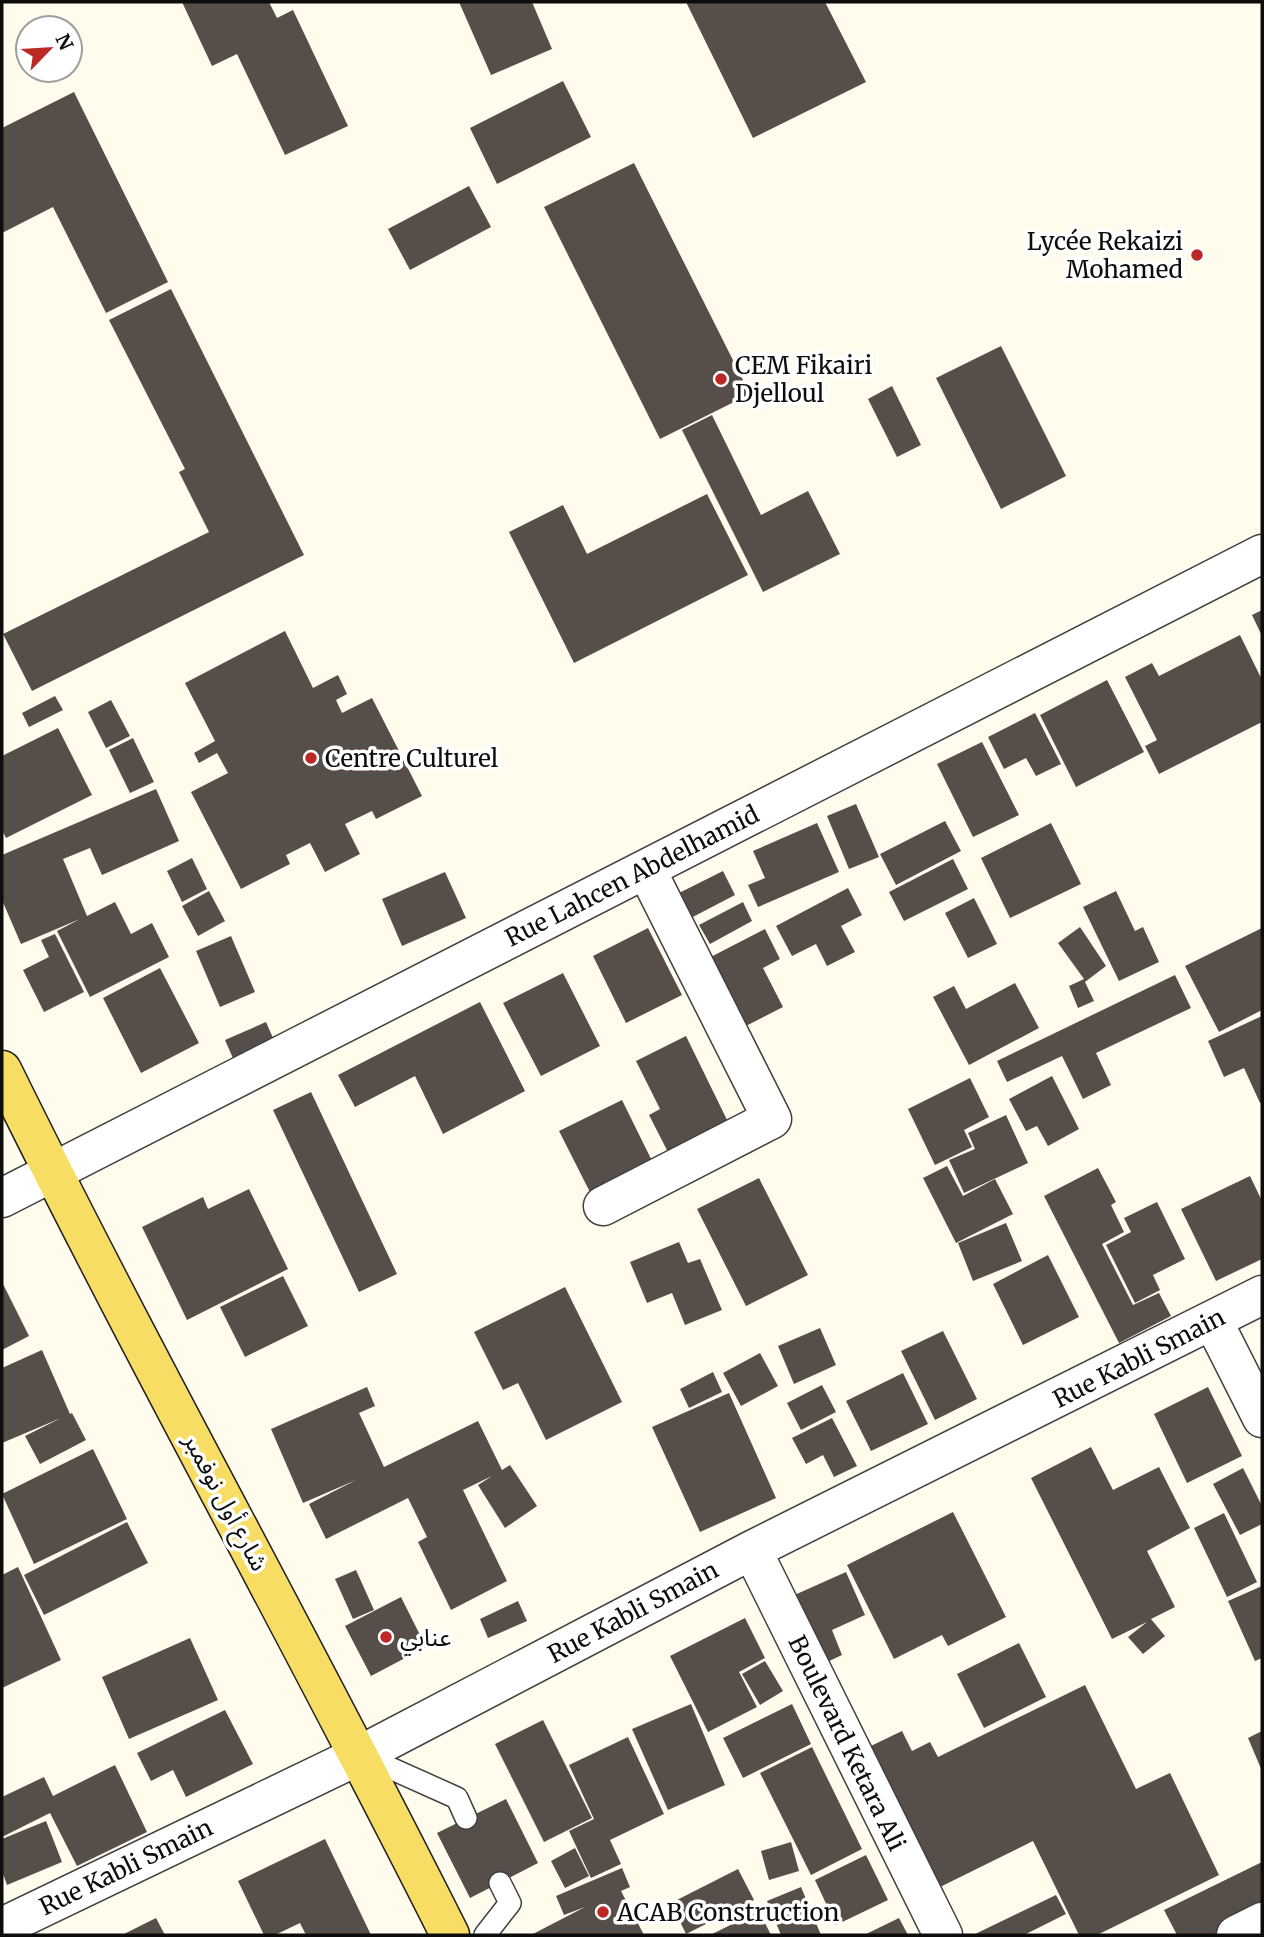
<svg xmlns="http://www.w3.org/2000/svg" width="1264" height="1937" font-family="Merriweather,'Noto Sans Arabic',serif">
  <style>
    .building { fill: #564f49 }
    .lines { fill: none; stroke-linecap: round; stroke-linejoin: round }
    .service-casing { stroke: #404040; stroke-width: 24 }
    .minor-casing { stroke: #404040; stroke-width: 41 }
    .primary-casing { stroke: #1e1e1e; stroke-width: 41 }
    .service { stroke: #fff; stroke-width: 21 }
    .minor { stroke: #fff; stroke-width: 38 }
    .primary { stroke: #f8dd64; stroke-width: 38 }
    .poi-dot { fill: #bc2826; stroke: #fff; stroke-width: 2.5 }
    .labels { text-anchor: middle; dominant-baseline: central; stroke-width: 7; stroke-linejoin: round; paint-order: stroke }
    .poi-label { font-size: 24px; fill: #0d0d0d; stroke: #fff; text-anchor: start }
    .street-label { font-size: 24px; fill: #0d0d0d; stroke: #fff }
  </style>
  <rect width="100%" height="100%" fill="#fffced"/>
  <path class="building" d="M182,2H269L277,18L293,10L348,126L285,155L237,54L212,66Z
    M459,2H532L552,49L491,75Z
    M686,2H825L866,82L753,138Z
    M563,81L591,137L497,184L470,128Z
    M74,92L168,282L106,313L53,207L2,233V128Z
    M634,163L750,394L660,439L544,207Z
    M469,186L491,227L410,270L388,229Z
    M171,289L304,555L32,691L3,634L209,532L179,472L185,469L109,320Z
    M1001,346L1066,476L1001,509L936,378Z
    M892,386L921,445L897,457L868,399Z
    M712,415L761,515L808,491L840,554L763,592L682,430Z
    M707,494L748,575L574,663L509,532L563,505L587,554Z
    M1262,610V636L1252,615Z
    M285,631L313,688L338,675L347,694L336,700L342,713L372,698L422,796L376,819L372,811L345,824L360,854L325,872L310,843L286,855L290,864L241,889L191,792L228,773L217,753L199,763L194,753L215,741L185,683Z
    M1240,635L1262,680V722L1159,774L1145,746L1157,740L1125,677L1152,663L1159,676Z
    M1107,680L1144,752L1076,787L1040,715Z
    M55,696L63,710L29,727L22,713Z
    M111,700L130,736L106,748L88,712Z
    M1035,713L1061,764L1036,776L1026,758L1004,769L988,737Z
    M58,728L92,795L6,838L2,830V756Z
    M133,738L154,782L130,793L109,750Z
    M982,742L1019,815L973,837L937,764Z
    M156,789L179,841L102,875L90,848L63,859L87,916L115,902L131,934L152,923L169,957L90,997L57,931L80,919L21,944L2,900V855Z
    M856,804L879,857L849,869L827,816Z
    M945,821L961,851L896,885L880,854Z
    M817,823L839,872L758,907L748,885L765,878L753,851Z
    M1051,823L1081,884L1010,918L981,858Z
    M192,858L207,889L182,902L167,871Z
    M953,859L968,889L904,921L889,892Z
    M723,871L735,895L687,920L675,895Z
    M445,872L466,918L402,946L382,899Z
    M848,888L862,915L841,926L855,952L827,966L816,944L792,956L776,926Z
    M209,891L225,921L198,936L182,906Z
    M1116,891L1135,931L1143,927L1159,962L1119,981L1083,907Z
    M974,898L997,944L968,958L945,913Z
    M743,902L752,921L710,944L699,925Z
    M1080,927L1106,966L1085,982L1094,1001L1078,1008L1069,986L1084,979L1058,943Z
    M648,928L682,995L626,1023L593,956Z
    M1262,928V1010L1219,1032L1185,966Z
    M765,929L780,959L763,968L783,1007L736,1031L701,962Z
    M55,934L84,992L44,1012L23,970L49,957L41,940Z
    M231,936L255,992L220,1007L196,951Z
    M160,968L199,1043L141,1073L103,998Z
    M563,973L600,1046L541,1076L503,1003Z
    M1175,975L1191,1008L1096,1053L1111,1085L1083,1099L1062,1056L1007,1082L997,1061Z
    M1015,983L1039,1028L969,1065L933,997L954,986L966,1009Z
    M480,1002L525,1091L443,1134L415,1076L355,1107L338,1075Z
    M1262,1016V1102L1260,1103L1244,1068L1224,1077L1208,1041Z
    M266,1022L280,1054L239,1072L225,1040Z
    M686,1036L730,1126L670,1156L649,1115L660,1109L636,1061Z
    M1052,1076L1079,1129L1048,1146L1037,1126L1026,1131L1009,1099Z
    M970,1078L989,1117L964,1130L972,1147L935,1165L908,1109Z
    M311,1092L397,1274L359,1292L273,1110Z
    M622,1100L656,1169L594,1200L559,1131Z
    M1006,1115L1028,1163L964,1193L949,1160L975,1149L968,1133Z
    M947,1166L963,1196L995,1179L1013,1214L956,1243L923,1178Z
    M1098,1168L1116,1202L1111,1205L1124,1232L1102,1244L1133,1305L1159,1293L1171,1316L1119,1343L1044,1196Z
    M1250,1176L1262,1201V1259L1216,1281L1181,1209Z
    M759,1178L808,1275L746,1306L697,1209Z
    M249,1189L288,1269L187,1320L142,1227L203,1197L208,1209Z
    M1157,1202L1185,1259L1153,1275L1160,1290L1135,1303L1106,1245L1131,1232L1124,1218Z
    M1006,1223L1022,1261L973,1281L958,1243Z
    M679,1242L688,1263L700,1259L722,1310L685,1325L672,1293L647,1303L630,1262Z
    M1048,1255L1079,1317L1023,1345L993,1284Z
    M283,1276L308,1326L245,1357L220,1307Z
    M2,1282L29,1336L2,1350Z
    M565,1287L622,1402L546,1440L518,1383L503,1390L474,1332Z
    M820,1328L836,1365L794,1384L778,1346Z
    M943,1331L977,1399L935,1420L901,1351Z
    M42,1350L70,1414L72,1413L86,1440L40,1464L25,1436L61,1418L2,1443V1368Z
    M760,1353L778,1386L741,1406L723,1373Z
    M713,1372L722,1392L689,1408L680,1389Z
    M903,1373L928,1424L871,1451L846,1401Z
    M822,1385L836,1412L801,1430L787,1403Z
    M367,1387L375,1406L359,1413L384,1467L478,1421L502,1470L510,1465L537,1506L505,1528L478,1485L492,1476L463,1490L507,1581L451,1610L418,1542L427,1537L408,1498L326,1539L309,1504L356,1480L303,1503L271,1429Z
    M1208,1387L1242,1456L1187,1483L1154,1414Z
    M729,1393L776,1498L700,1532L652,1427Z
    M832,1418L857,1466L834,1477L823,1455L806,1464L792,1438Z
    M1091,1447L1113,1490L1159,1467L1190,1528L1147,1551L1175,1607L1151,1619L1165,1636L1143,1654L1128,1637L1147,1622L1112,1639L1031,1478Z
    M93,1449L127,1519L34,1564L2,1494Z
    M1243,1468L1262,1506V1524L1240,1535L1213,1484Z
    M953,1512L1006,1617L948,1646L942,1635L894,1659L847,1565Z
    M1224,1513L1257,1582L1227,1597L1194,1528Z
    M127,1522L148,1563L44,1615L24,1575Z
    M18,1567L61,1660L2,1688V1575Z
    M356,1570L374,1610L353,1619L335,1579Z
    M846,1572L865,1615L832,1630L842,1655L810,1670L781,1601Z
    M1262,1586V1658L1255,1661L1228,1601Z
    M401,1597L426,1647L371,1676L345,1626Z
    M518,1601L527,1621L488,1638L480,1619Z
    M745,1618L765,1658L739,1672L757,1707L708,1732L670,1656Z
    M190,1638L218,1700L129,1739L102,1677Z
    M1019,1643L1046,1697L984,1728L957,1674Z
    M765,1661L783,1691L760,1705L742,1674Z
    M1085,1685L1136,1789L1170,1773L1219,1875L1097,1935H1079L1033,1841L936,1889L852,1755L902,1731L912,1751L930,1742L938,1757Z
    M691,1704L725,1785L668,1810L632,1729Z
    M792,1704L811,1744L743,1778L723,1738Z
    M225,1710L253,1764L186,1797L173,1770L151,1781L137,1753Z
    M543,1720L592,1818L544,1842L495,1744Z
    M1262,1731V1771L1248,1738Z
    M628,1737L664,1814L610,1840L621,1864L591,1878L569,1831L594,1819L569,1765Z
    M812,1747L862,1849L811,1875L760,1773Z
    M115,1765L147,1832L77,1866L50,1813L2,1837V1797L44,1777L53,1796Z
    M506,1799L538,1863L470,1898L437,1833Z
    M46,1821L62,1862L7,1885L2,1871V1839Z
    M325,1839L371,1935H306L300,1923L275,1935H264L238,1881Z
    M791,1842L799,1871L769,1880L761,1851Z
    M575,1848L589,1876L565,1888L551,1861Z
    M866,1855L888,1900L836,1925L815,1880Z
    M1262,1862V1919L1229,1935H1177L1164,1910Z
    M622,1868L630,1887L621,1891L644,1935H531L585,1907L564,1915L556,1896Z
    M738,1869L754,1900L686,1934L671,1903Z
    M801,1887L821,1935H781L767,1901Z
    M1056,1895L1066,1914L1024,1935H973Z
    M759,1911L771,1935H710Z
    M156,1918L165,1935H122Z
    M899,1918L908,1935H864Z"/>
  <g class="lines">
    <defs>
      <path id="service" d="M361,1755L457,1798L466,1818
        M485,1935L510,1903L500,1883"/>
      <path id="minor" d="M2,1198L1262,554
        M603,1206L772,1119L646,869
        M1213,1321L1262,1418
        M752,1550L943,1935
        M2,1927L360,1755L752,1550L1262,1295
        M1236,1935L1262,1922"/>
      <path id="primary" d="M2,1070C145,1361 305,1645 450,1935"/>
    </defs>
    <use href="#service" class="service-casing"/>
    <use href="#minor" class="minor-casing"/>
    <use href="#primary" class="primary-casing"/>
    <use href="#service" class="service"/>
    <use href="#minor" class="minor"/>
    <use href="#primary" class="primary"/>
  </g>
  <g class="poi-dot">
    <circle cx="1197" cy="255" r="7"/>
    <circle cx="721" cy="379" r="7"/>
    <circle cx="311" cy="758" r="7"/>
    <circle cx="386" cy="1637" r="7"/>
    <circle cx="603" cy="1912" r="7"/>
  </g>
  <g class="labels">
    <g class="poi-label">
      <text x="1183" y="241" text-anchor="end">Lycée Rekaizi<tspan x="1183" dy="28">Mohamed</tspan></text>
      <text x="735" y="365">CEM Fikairi<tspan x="735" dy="28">Djelloul</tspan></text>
      <text x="325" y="758">Centre Culturel</text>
      <text x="400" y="1637">عنابي</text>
      <text x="617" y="1912">ACAB Construction</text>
    </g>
    <g class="street-label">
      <text transform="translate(632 876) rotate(-27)">Rue Lahcen Abdelhamid</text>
      <text transform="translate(1139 1358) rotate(-27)">Rue Kabli Smain</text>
      <text transform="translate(226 1502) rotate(62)">شارع أول نوفمبر</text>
      <text transform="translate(633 1612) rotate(-28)">Rue Kabli Smain</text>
      <text transform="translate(847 1743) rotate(64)">Boulevard Ketara Ali</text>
      <text transform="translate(126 1867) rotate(-26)">Rue Kabli Smain</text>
    </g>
  </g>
  <rect width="1264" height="1937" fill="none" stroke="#0d0d0d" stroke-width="7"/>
  <g transform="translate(49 49) rotate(65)"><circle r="33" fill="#ffffff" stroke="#9e9e9e" stroke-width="2"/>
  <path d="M0-5L12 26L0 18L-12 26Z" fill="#bc2826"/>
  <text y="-10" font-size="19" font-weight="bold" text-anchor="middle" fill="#0d0d0d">N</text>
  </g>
</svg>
